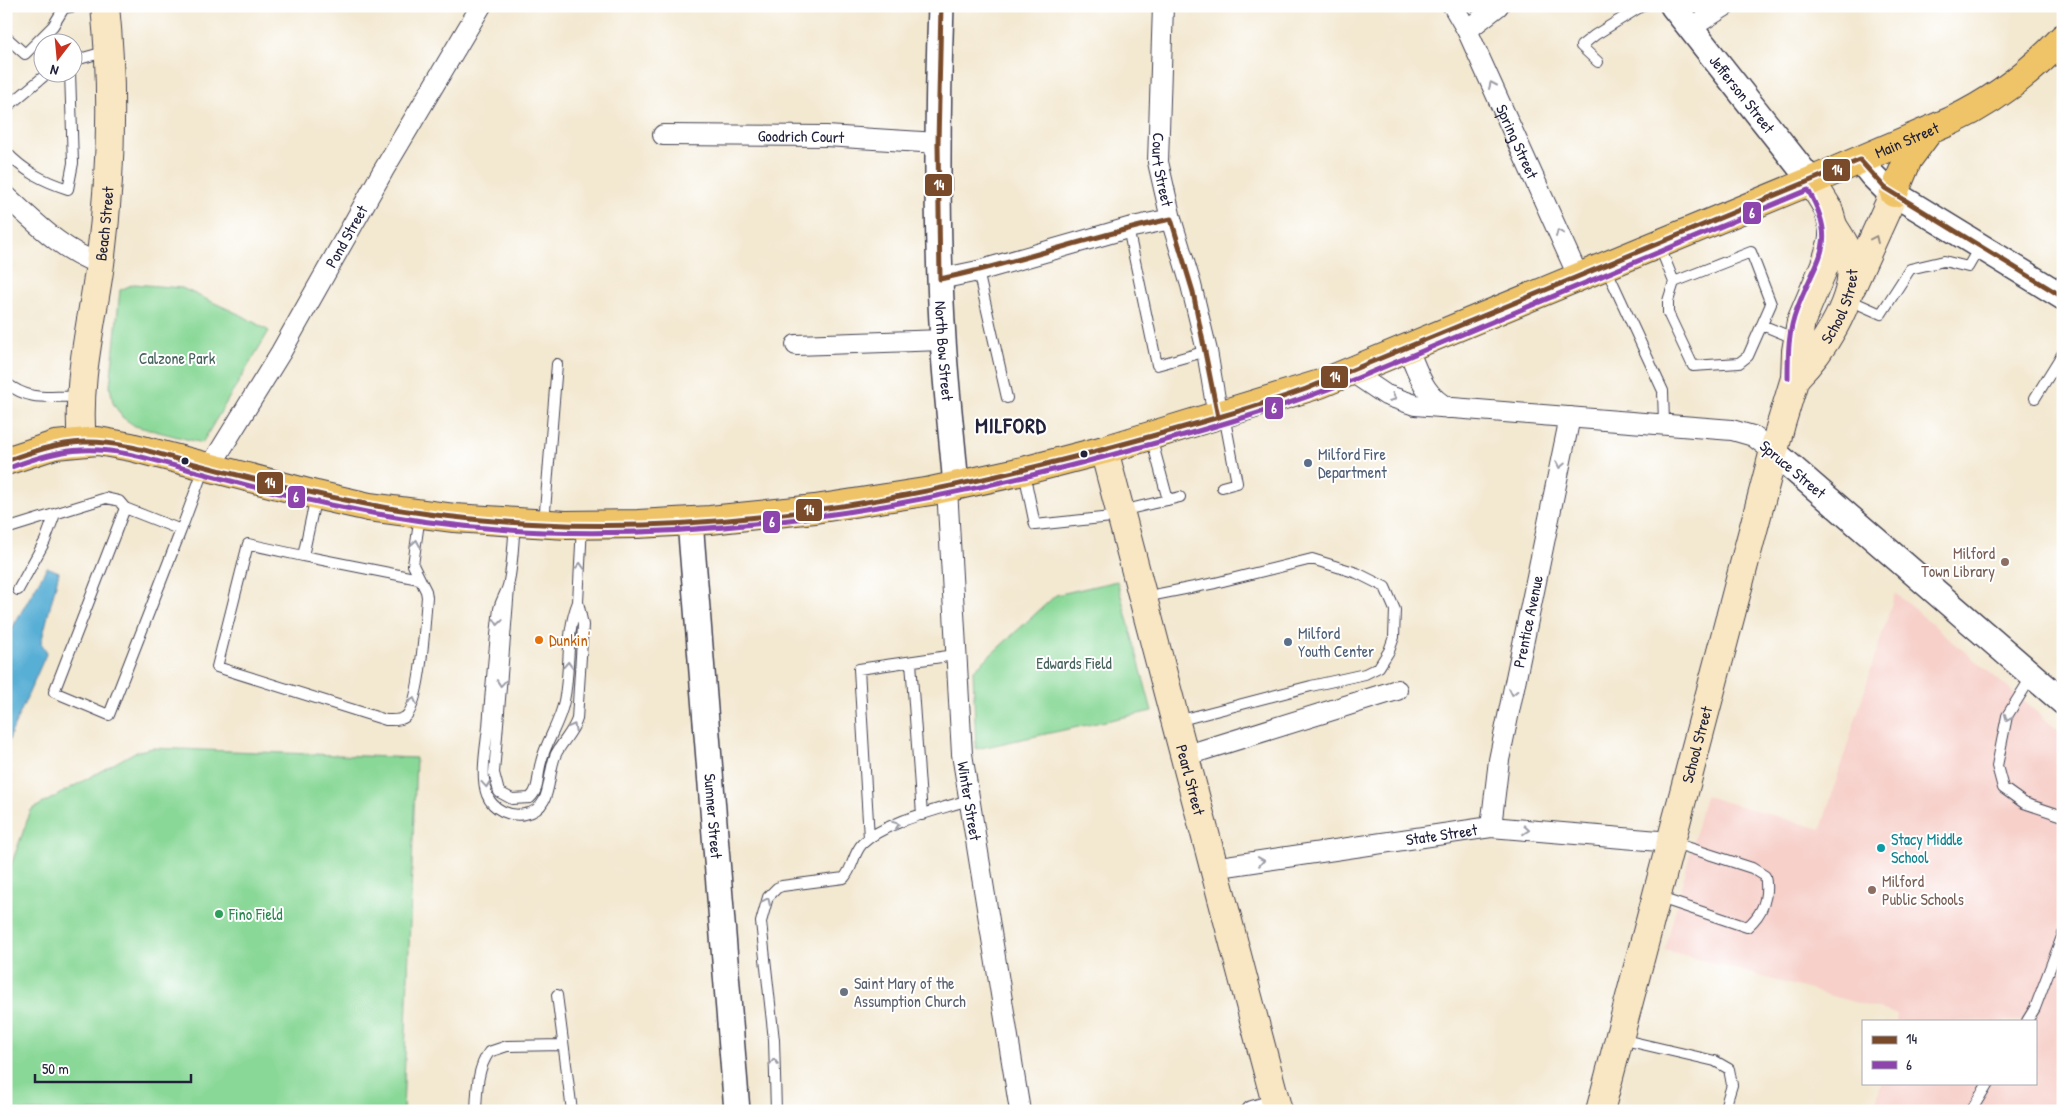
<svg xmlns="http://www.w3.org/2000/svg" width="2069" height="1117" font-family="'Patrick Hand',sans-serif">
  <style>
    .built { fill: #f7d0ca }
    .green { fill: #89d897; stroke: #567d69 }
    .water { fill: #58afd5; stroke: #3d6888 }
    .lines { fill: none; stroke-linecap: round; stroke-linejoin: round }
    .service-casing { stroke: #414051; stroke-width: 12 }
    .minor-casing { stroke: #414051; stroke-width: 22 }
    .tertiary-casing { stroke: #414051; stroke-width: 28 }
    .secondary-casing { stroke: #414051; stroke-width: 30 }
    .primary-casing { stroke: #414051; stroke-width: 30 }
    .service { stroke: #fff; stroke-width: 10 }
    .minor { stroke: #fff; stroke-width: 20 }
    .tertiary { stroke: #fff; stroke-width: 25 }
    .secondary { stroke: #f9e7c3; stroke-width: 28 }
    .primary { stroke: #efc469; stroke-width: 28 }
    .bus-1-casing { stroke: #fff; stroke-width: 9 }
    .bus-2-casing { stroke: #fff; stroke-width: 9 }
    .bus-1 { stroke: #7a4b2a; stroke-width: 5 }
    .bus-2 { stroke: #8e44ad; stroke-width: 5 }
    .oneway { stroke: #9c9ca7 }
    .oneway2 { stroke: #988e86 }
    .bus-dot { fill: #22223b; stroke: #fff; stroke-width: 2 }
    .service-dot { fill: #5c6f8a; stroke: #fff; stroke-width: 2 }
    .education-dot { fill: #8d6e63; stroke: #fff; stroke-width: 2 }
    .food-dot { fill: #e8710a; stroke: #fff; stroke-width: 2 }
    .culture-dot { fill: #0f9aa8; stroke: #fff; stroke-width: 2 }
    .leisure-dot { fill: #2e9e5b; stroke: #fff; stroke-width: 2 }
    .worship-dot { fill: #6b7280; stroke: #fff; stroke-width: 2 }
    .labels { text-anchor: middle; dominant-baseline: central; stroke-width: 4; stroke-linejoin: round; paint-order: stroke }
    .street-label { font-size: 16px; fill: #22223b; stroke: #fff }
    .park-label { font-size: 16px; fill: #46625b; stroke: #fff }
    .service-label { font-size: 16px; fill: #4e5e75; stroke: #fff; text-anchor: start }
    .education-label { font-size: 16px; fill: #785e54; stroke: #fff; text-anchor: end }
    .food-label { font-size: 16px; fill: #c56008; stroke: #fff; text-anchor: start }
    .culture-label { font-size: 16px; fill: #0d838f; stroke: #fff; text-anchor: start }
    .leisure-label { font-size: 16px; fill: #27864d; stroke: #fff; text-anchor: start }
    .worship-label { font-size: 16px; fill: #5b616d; stroke: #fff; text-anchor: start }
    .district-label { font-size: 21px; font-weight: bold; letter-spacing: 1px; fill: #22223b; stroke: #fff }
    .line-badge { stroke: #fff; stroke-width: 2 }
    .badge-label { font-size: 14px; text-anchor: middle; font-weight: bold; fill: #fff }
  </style>
  <rect width="100%" height="100%" fill="#fff"/>
  <filter id="ink" filterUnits="userSpaceOnUse"><feTurbulence type="fractalNoise" baseFrequency=".02" numOctaves="2"/><feDisplacementMap in="SourceGraphic" scale="10" xChannelSelector="R" yChannelSelector="G"/><feConvolveMatrix kernelMatrix="1 2 1 2 8 2 1 2 1" color-interpolation-filters="sRGB"/></filter>
  <filter id="wash" filterUnits="userSpaceOnUse"><feTurbulence type="fractalNoise" baseFrequency=".0096" numOctaves="4" result="noise"/><feDisplacementMap in="SourceGraphic" scale="20" xChannelSelector="R" yChannelSelector="G"/><feGaussianBlur stdDeviation="1.12" result="paint"/><feColorMatrix in="noise" values="0 0 0 0 0 0 0 0 0 0 0 0 0 0 0 0 0 1.4 0 .05"/><feComposite in="paint" operator="in"/></filter>
  <g filter="url(#wash)">
    <rect width="100%" height="100%" fill="#f3e8d0"/>
    <path class="built" d="M1895,593L2063,734V1111H1874L1881,1083H2035V1021H1896L1897,1014L1665,950L1705,796L1821,829Z"/>
    <path class="green" d="M134,284L182,288L243,316L269,331L202,443L135,426L122,417L113,403L110,386L120,290Z
      M1117,581L1152,711L976,749L973,671L1056,595Z
      M152,748L416,758L403,1111H6V879L31,810L135,752Z"/>
    <path class="water" d="M47,567L59,572L41,643L47,652L12,731L6,749V632L11,630Z"/>
  </g>
  <g filter="url(#ink)">
    <g class="lines">
      <defs>
        <path id="service" d="M64,8L76,6
          M6,37L25,54L53,26L64,8
          M72,61L108,51
          M1598,62L1581,46L1595,35L1642,6
          M6,108L49,72
          M6,152C24,171 43,181 68,189L73,163L70,72
          M1128,228L1157,365L1207,351
          M1659,245L1674,282L1668,301V313L1693,366L1739,363L1748,356L1771,304L1751,252L1674,282
          M1606,268L1663,391L1664,423
          M978,271L1007,398
          M1847,299L1881,314L1910,269L1944,261L1968,267L1980,246
          M1762,325L1796,339
          M6,383C32,403 50,395 80,397
          M2035,398L2063,353
          M1151,437L1168,500
          M1024,472L1035,525L1121,516
          M1222,487L1237,483L1224,415
          M316,496L303,556L248,544L217,667L386,720C392,720 400,721 405,717C421,706 425,618 427,597L426,591L413,565L420,515
          M125,508L181,530L204,468
          M1121,511L1180,497
          M544,523L557,364
          M515,524C513,543 513,562 509,581C508,591 501,599 499,609C494,648 491,688 488,727C486,747 480,776 487,795C493,810 510,817 525,814C554,809 546,775 556,754C562,742 573,732 577,719L583,625L578,602L582,526
          M6,529L106,498L119,501L125,508L54,692L109,715L181,530
          M303,556L419,579
          M509,588L494,773L499,792L512,799L530,798C540,789 537,775 541,762C546,741 560,723 564,701C571,668 565,634 578,602
          M18,590L45,541L55,514
          M1144,597L1215,583L1312,559L1357,573L1385,587L1395,610L1394,637L1389,651L1379,667L1365,674L1311,686L1177,721
          M911,662L922,815
          M2032,676L2007,716L1997,766L2003,788L2024,803L2063,816
          M869,838L859,669L955,655
          M1657,897L1747,927C1763,914 1769,896 1765,876L1752,868L1671,842
          M557,995L572,1111
          M2027,1021L2035,1008L2063,934
          M1620,1039L1715,1061L1729,1069L1732,1085L1724,1111
          M476,1111C477,1090 477,1069 489,1052L507,1046L563,1045
          M776,1111L774,1040L761,922L768,897L777,888L782,886L844,878C853,868 853,854 862,844C884,822 938,810 968,800
          M1971,1111L1988,1083"/>
        <g id="minor">
          <path id="s1" d="M1163,6L1158,162L1171,219L1191,285L1207,351L1218,417"/>
          <path id="s2" d="M1453,6L1467,30L1579,278"/>
          <path d="M1690,28L1725,6"/>
          <path d="M1467,30L1498,6"/>
          <path id="s3" d="M663,135L826,136L938,143"/>
          <path d="M6,196C36,223 61,250 100,264"/>
          <path d="M940,279L978,271L1128,228L1171,219"/>
          <path d="M796,345L943,340"/>
          <path d="M1408,349C1418,372 1424,397 1449,408"/>
          <path d="M1352,372L1386,395L1415,405L1732,430L1753,436L1774,452"/>
          <path id="s4" d="M210,467L281,352L383,171L481,6"/>
          <path id="s5" d="M947,488L962,754L1020,1111"/>
          <path d="M1184,756L1397,690"/>
          <path id="s6" d="M1491,827L1499,760L1570,417"/>
          <path id="s7" d="M1213,868L1491,827L1671,842"/>
          <path d="M1252,1111L1276,1104"/>
        </g>
        <g id="tertiary">
          <path id="s8" d="M941,6C937,117 936,229 943,339C946,388 952,437 956,486"/>
          <path id="s9" d="M1673,6L1811,181"/>
          <path d="M1860,160L1872,175L1885,188L2063,297"/>
          <path d="M1774,452L2063,702"/>
          <path id="s10" d="M690,521L737,1111"/>
        </g>
        <g id="secondary">
          <path d="M1852,286L1894,193"/>
          <path id="s11" d="M1795,378C1820,353 1856,302 1851,264C1849,250 1841,238 1833,226"/>
          <path id="s12" d="M82,441C76,382 92,323 100,264C111,178 114,93 105,6"/>
          <path id="s13" d="M1104,450L1278,1111"/>
          <path id="s14" d="M1600,1111L1781,424L1795,378L1796,351L1801,321L1826,262L1833,239V226L1828,208L1811,181"/>
        </g>
        <g id="primary">
          <path d="M1894,193L1908,159L1928,132"/>
          <path id="s15" d="M6,461L55,445L98,441L131,447L316,495L369,507L454,518L566,525L638,524L710,520L815,509L931,491L1023,471L1104,450L1320,384L1811,181L1951,121C1994,101 2031,72 2063,38"/>
        </g>
      </defs>
      <use href="#service" class="service-casing"/>
      <use href="#minor" class="minor-casing"/>
      <use href="#tertiary" class="tertiary-casing"/>
      <use href="#secondary" class="secondary-casing"/>
      <use href="#primary" class="primary-casing"/>
      <use href="#service" class="service"/>
      <use href="#minor" class="minor"/>
      <use href="#tertiary" class="tertiary"/>
      <use href="#secondary" class="secondary"/>
      <use href="#primary" class="primary"/>
      <defs>
        <path id="bus-1" d="M941,6L938,143L940,279C1018,263 1093,235 1171,219L1193,292L1218,417
          M6,461C31,452 57,443 84,442C122,441 158,454 195,464C240,476 285,487 331,497C400,512 471,521 542,524C741,534 943,494 1134,441C1192,425 1250,409 1306,389L1860,160L1885,188L2063,297"/>
        <path id="bus-2" d="M9,468C32,459 56,451 82,450C119,448 155,461 190,470C237,483 284,495 331,505C401,520 472,529 544,532C745,539 945,501 1137,448C1211,428 1284,407 1355,379L1808,190C1840,246 1816,257 1797,309C1788,331 1788,355 1788,378"/>
      </defs>
      <use href="#bus-1" class="bus-1-casing"/>
      <use href="#bus-2" class="bus-2-casing"/>
      <use href="#bus-1" class="bus-1"/>
      <use href="#bus-2" class="bus-2"/>
    </g>
    <defs><path id="oneway-chevron" d="M-2-3.5L2.5 0L-2 3.5" fill="none" stroke-width="1.6" stroke-linecap="round" stroke-linejoin="round" transform="scale(1.25)"/></defs>
    <g class="oneway">
      <use href="#oneway-chevron" transform="translate(1492 85) rotate(-114)"/>
      <use href="#oneway-chevron" transform="translate(1559 233) rotate(-114)"/>
      <use href="#oneway-chevron" transform="translate(1393 398) rotate(24)"/>
      <use href="#oneway-chevron" transform="translate(1560 465) rotate(102)"/>
      <use href="#oneway-chevron" transform="translate(416 543) rotate(-80)"/>
      <use href="#oneway-chevron" transform="translate(580 566) rotate(-87)"/>
      <use href="#oneway-chevron" transform="translate(498 622) rotate(96)"/>
      <use href="#oneway-chevron" transform="translate(568 665) rotate(-87)"/>
      <use href="#oneway-chevron" transform="translate(501 683) rotate(95)"/>
      <use href="#oneway-chevron" transform="translate(1513 692) rotate(102)"/>
      <use href="#oneway-chevron" transform="translate(413 701) rotate(-76)"/>
      <use href="#oneway-chevron" transform="translate(2008 718) rotate(112)"/>
      <use href="#oneway-chevron" transform="translate(573 727) rotate(-62)"/>
      <use href="#oneway-chevron" transform="translate(486 784) rotate(85)"/>
      <use href="#oneway-chevron" transform="translate(896 825) rotate(-21)"/>
      <use href="#oneway-chevron" transform="translate(1526 830) rotate(5)"/>
      <use href="#oneway-chevron" transform="translate(1261 861) rotate(-8)"/>
      <use href="#oneway-chevron" transform="translate(767 901) rotate(-64)"/>
      <use href="#oneway-chevron" transform="translate(774 1062) rotate(-90)"/>
    </g>
    <use class="oneway2" href="#oneway-chevron" transform="translate(1875 239) rotate(-65)"/>
  </g>
  <g class="bus-dot">
    <circle cx="1084" cy="454" r="4.5"/>
    <circle cx="185" cy="461" r="4.5"/>
  </g>
  <g class="service-dot">
    <circle cx="1308" cy="463" r="5"/>
    <circle cx="1288" cy="642" r="5"/>
  </g>
  <g class="education-dot">
    <circle cx="2005" cy="562" r="5"/>
    <circle cx="1872" cy="890" r="5"/>
  </g>
  <circle class="food-dot" cx="539" cy="640" r="5"/>
  <circle class="culture-dot" cx="1881" cy="848" r="5"/>
  <circle class="leisure-dot" cx="219" cy="914" r="5"/>
  <circle class="worship-dot" cx="844" cy="992" r="5"/>
  <g class="labels">
    <g class="street-label">
      <text stroke="none"><textPath href="#s9" startOffset="112">Jefferson Street</textPath></text>
      <text stroke="none"><textPath href="#s3" startOffset="138">Goodrich Court</textPath></text>
      <text stroke="none"><textPath href="#s2" startOffset="150">Spring Street</textPath></text>
      <text stroke="none"><textPath href="#s15" startOffset="1978">Main Street</textPath></text>
      <text stroke="none"><textPath href="#s1" startOffset="164">Court Street</textPath></text>
      <text stroke="none"><textPath href="#s12" startOffset="219">Beach Street</textPath></text>
      <text stroke="none"><textPath href="#s4" startOffset="268">Pond Street</textPath></text>
      <text stroke="none"><textPath href="#s11" startOffset="86">School Street</textPath></text>
      <text stroke="none"><textPath href="#s8" startOffset="345">North Bow Street</textPath></text>
      <text transform="translate(1793 469) rotate(40)">Spruce Street</text>
      <text stroke="none"><textPath href="#s6" startOffset="209">Prentice Avenue</textPath></text>
      <text stroke="none"><textPath href="#s14" startOffset="379">School Street</textPath></text>
      <text stroke="none"><textPath href="#s13" startOffset="341">Pearl Street</textPath></text>
      <text stroke="none"><textPath href="#s5" startOffset="314">Winter Street</textPath></text>
      <text stroke="none"><textPath href="#s10" startOffset="296">Sumner Street</textPath></text>
      <text stroke="none"><textPath href="#s7" startOffset="231">State Street</textPath></text>
    </g>
    <g class="park-label">
      <text x="177" y="358">Calzone Park</text>
      <text x="1074" y="663">Edwards Field</text>
    </g>
    <g class="service-label">
      <text x="1318" y="454">Milford Fire<tspan x="1318" dy="18">Department</tspan></text>
      <text x="1298" y="633">Milford<tspan x="1298" dy="18">Youth Center</tspan></text>
    </g>
    <g class="education-label">
      <text x="1995" y="553">Milford<tspan x="1995" dy="18">Town Library</tspan></text>
      <text x="1882" y="881" text-anchor="start">Milford<tspan x="1882" dy="18">Public Schools</tspan></text>
    </g>
    <g class="food-label">
      <text x="549" y="640">Dunkin'</text>
    </g>
    <g class="culture-label">
      <text x="1891" y="839">Stacy Middle<tspan x="1891" dy="18">School</tspan></text>
    </g>
    <g class="leisure-label">
      <text x="229" y="914">Fino Field</text>
    </g>
    <g class="worship-label">
      <text x="854" y="983">Saint Mary of the<tspan x="854" dy="18">Assumption Church</tspan></text>
    </g>
    <g class="district-label">
      <text x="1011" y="425">MILFORD</text>
    </g>
  </g>
  <g class="line-badge">
    <rect x="1822" y="158" width="29" height="24" rx="5" fill="#7a4b2a"/>
    <rect x="924" y="173" width="29" height="24" rx="5" fill="#7a4b2a"/>
    <rect x="1742" y="201" width="20" height="24" rx="5" fill="#8e44ad"/>
    <rect x="1320" y="365" width="29" height="24" rx="5" fill="#7a4b2a"/>
    <rect x="1264" y="396" width="20" height="24" rx="5" fill="#8e44ad"/>
    <rect x="256" y="471" width="28" height="24" rx="5" fill="#7a4b2a"/>
    <rect x="287" y="485" width="19" height="24" rx="5" fill="#8e44ad"/>
    <rect x="795" y="498" width="28" height="24" rx="5" fill="#7a4b2a"/>
    <rect x="762" y="510" width="19" height="24" rx="5" fill="#8e44ad"/>
  </g>
  <g class="badge-label">
    <text x="1837" y="175">14</text>
    <text x="939" y="190">14</text>
    <text x="1752" y="218">6</text>
    <text x="1335" y="382">14</text>
    <text x="1274" y="413">6</text>
    <text x="270" y="488">14</text>
    <text x="296" y="502">6</text>
    <text x="809" y="515">14</text>
    <text x="772" y="527">6</text>
  </g>
  <rect width="2069" height="1117" fill="none" stroke="#fff" stroke-width="25"/>
  <rect x="1862" y="1020" width="175" height="65" fill="#ffffff" stroke="#a7a7b1"/>
  <rect x="1872" y="1036" width="25" height="8" fill="#7a4b2a" stroke="#a7a7b1"/>
  <text x="1906" y="1044" font-size="15" fill="#22223b">14</text>
  <rect x="1872" y="1061" width="25" height="8" fill="#8e44ad" stroke="#a7a7b1"/>
  <text x="1906" y="1070" font-size="15" fill="#22223b">6</text>
  <g transform="translate(58 58) rotate(196)"><circle r="24" fill="#ffffff" stroke="#a7a7b1"/>
  <path d="M0-4L9 19L0 12L-9 19Z" fill="#c8321e"/>
  <text y="-8" font-size="14" font-weight="bold" text-anchor="middle" fill="#22223b">N</text>
  </g>
  <path d="M35 1074v8h156v-8" fill="none" stroke="#22223b" stroke-width="2.5"/>
  <text x="42" y="1074" font-size="15" fill="#22223b" stroke="#ffffff" stroke-width="4" paint-order="stroke">50 m</text>
</svg>
